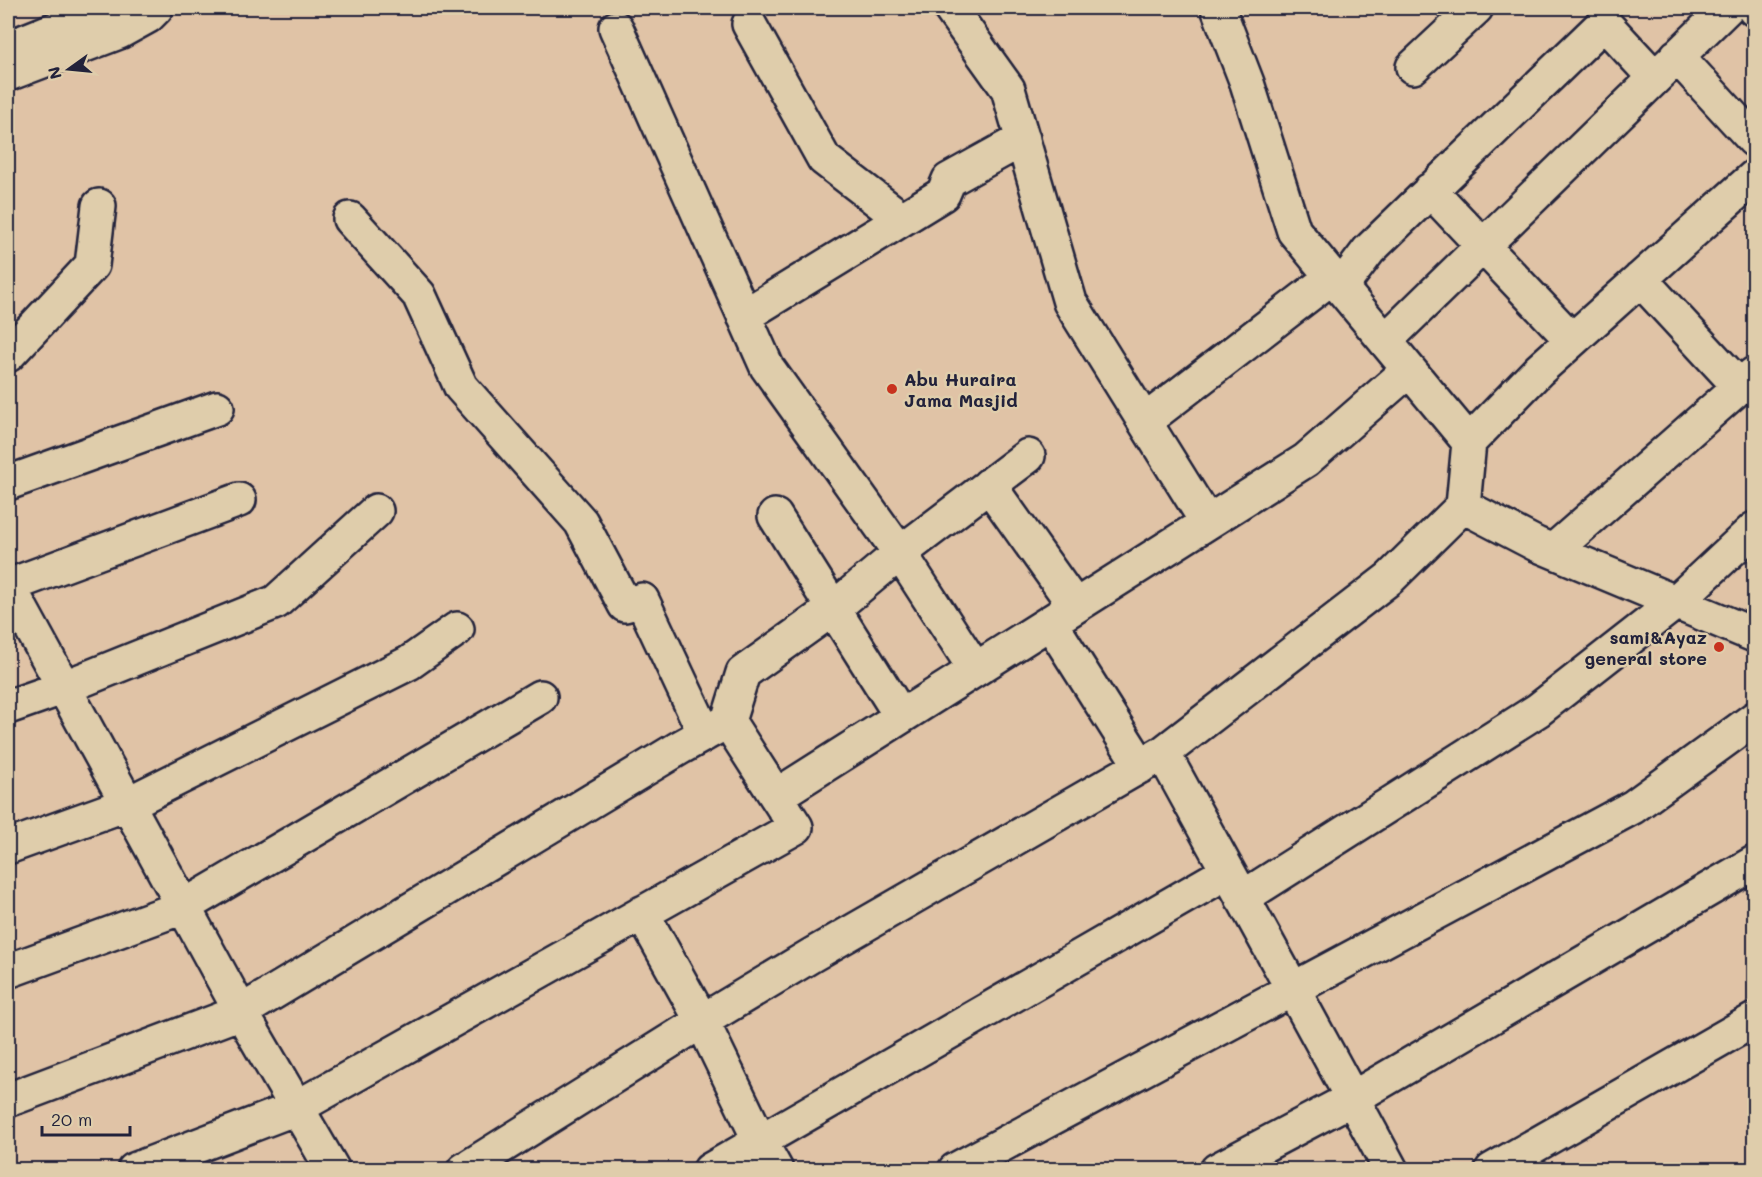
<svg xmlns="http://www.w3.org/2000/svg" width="1762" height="1177" font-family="Mali,sans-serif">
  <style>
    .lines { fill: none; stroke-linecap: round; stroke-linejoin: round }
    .minor-casing { stroke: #22223b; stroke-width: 38 }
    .minor { stroke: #dfcdab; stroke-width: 33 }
    .poi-dot { fill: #c8321e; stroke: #dfcdab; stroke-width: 2 }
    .labels { text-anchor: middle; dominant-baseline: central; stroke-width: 5; stroke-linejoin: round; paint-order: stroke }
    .poi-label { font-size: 18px; font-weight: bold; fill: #22223b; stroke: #dfcdab; text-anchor: start }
  </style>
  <rect width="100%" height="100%" fill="#e0c3a6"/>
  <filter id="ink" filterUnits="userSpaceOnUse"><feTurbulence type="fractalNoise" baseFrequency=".0167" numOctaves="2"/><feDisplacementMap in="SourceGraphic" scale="12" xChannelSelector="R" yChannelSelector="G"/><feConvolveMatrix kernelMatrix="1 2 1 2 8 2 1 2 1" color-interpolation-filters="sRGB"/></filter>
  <g filter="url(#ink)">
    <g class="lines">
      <defs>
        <path id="minor" d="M950,8L1008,89L1070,302L1207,522
          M1218,8L1247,83L1294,231L1469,442
          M1754,8V9
          M749,24L824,159L902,219
          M616,28L767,367L900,553L975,669
          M8,48L108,8
          M1677,56L1754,140
          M1413,67L1476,8
          M8,74L119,32L148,16L156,8
          M1430,190L1572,340
          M350,219L419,295L461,387L581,522L625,605L642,600L705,734
          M1640,279L1740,387
          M1341,287L1369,250L1604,23L1655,78
          M744,316L943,194L949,180L1023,139
          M1385,341L1727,8
          M8,355L92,265L99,206
          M1145,421L1332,277
          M8,483L217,408
          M989,485L1075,606
          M1463,506L1536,544L1754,635
          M775,516L901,716
          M1553,551L1754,374
          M8,585L241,1012L333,1170
          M8,586L239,500
          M1050,622L1141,766
          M8,707L65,687L276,602L376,511
          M728,721L743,673L834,608L900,553L1028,456
          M1163,753C1239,892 1316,1030 1391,1170
          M8,847L127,804L409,663L457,629
          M1242,898L1538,710L1676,602L1754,529
          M642,913L702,1021L760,1141L776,1170
          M8,971L183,907L540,697
          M8,1100L241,1012L681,747L728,721L776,796
          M134,1170L296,1108L796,827L776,796L1306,460L1409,370
          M464,1170L702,1021L812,955L1163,753L1390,578L1463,506L1469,442L1539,370L1754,177
          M710,1170L1227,872
          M955,1170L1633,807L1754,719
          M1217,1170L1353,1098L1754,863
          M1492,1170L1754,1020"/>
      </defs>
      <use href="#minor" class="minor-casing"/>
      <use href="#minor" class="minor"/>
    </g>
  </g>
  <g class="poi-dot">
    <circle cx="892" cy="389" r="6"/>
    <circle cx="1719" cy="647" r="6"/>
  </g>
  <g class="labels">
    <g class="poi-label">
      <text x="904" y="379">Abu Huraira<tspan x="904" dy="21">Jama Masjid</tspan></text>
      <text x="1707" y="637" text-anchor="end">sami&amp;Ayaz<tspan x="1707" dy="21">general store</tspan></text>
    </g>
  </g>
  <rect width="1762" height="1177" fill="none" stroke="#dfcdab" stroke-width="30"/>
  <rect x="15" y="15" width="1732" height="1147" fill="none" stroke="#22223b" stroke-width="2" filter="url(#ink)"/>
  <g transform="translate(69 69) rotate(255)" stroke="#dfcdab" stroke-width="4.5" paint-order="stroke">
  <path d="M0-4.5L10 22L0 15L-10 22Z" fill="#22223b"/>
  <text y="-9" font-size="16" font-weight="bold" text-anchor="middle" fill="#22223b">N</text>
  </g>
  <path d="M42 1126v9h88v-9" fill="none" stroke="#22223b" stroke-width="3"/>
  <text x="51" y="1126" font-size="18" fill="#22223b" stroke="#dfcdab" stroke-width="4.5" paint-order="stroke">20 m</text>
</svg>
